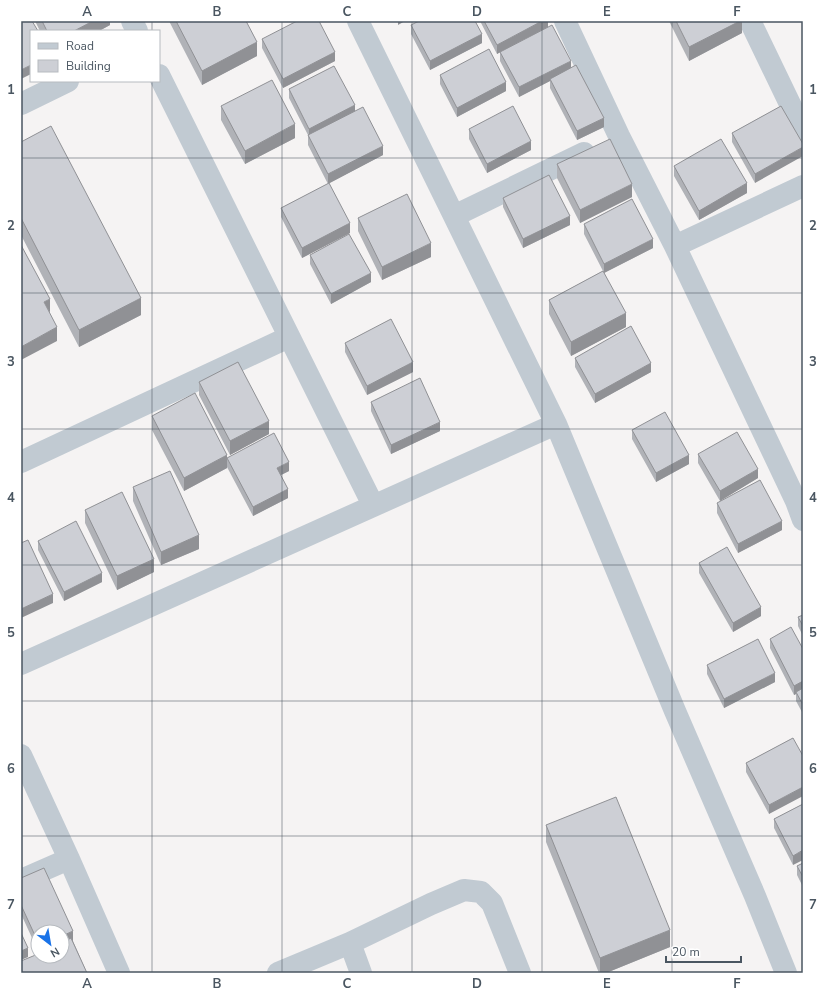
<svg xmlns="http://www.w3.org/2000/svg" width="824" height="994" font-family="'Nunito Sans',sans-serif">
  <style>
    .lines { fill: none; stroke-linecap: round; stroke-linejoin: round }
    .minor { stroke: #c1cad2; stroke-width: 22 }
    .wall { fill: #b0b2b7 }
    .shaded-wall { fill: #909195 }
    .building { fill: #cdcfd5; stroke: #909195 }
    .grid { fill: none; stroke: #4a5661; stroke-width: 1; stroke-opacity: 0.55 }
    .neatline { fill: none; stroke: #4a5661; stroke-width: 1.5 }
    .grid-label { font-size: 13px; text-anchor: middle; font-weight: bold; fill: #4a5661 }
  </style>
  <rect width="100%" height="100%" fill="#f5f3f3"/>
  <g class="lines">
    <path class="minor" d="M132,21L137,31
      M358,21L454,216L556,424L675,711L755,896L786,973
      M565,21L619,136L675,246L796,501L803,520
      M750,21L803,131
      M159,75L373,505
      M21,104L68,81
      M454,216L584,153
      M675,246L803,186
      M21,462L289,337
      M21,664L556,424
      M21,755L69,859L119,973
      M21,880L69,859
      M350,943L361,973
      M278,973L350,943L431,904L464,890L481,892L492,903L520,973"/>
  </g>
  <path class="wall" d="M35,21H110V25L99,31H40Z
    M169,21H246L257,56L202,85Z
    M480,21H548V27L604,127L577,140L550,88V81L519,97L500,61V52L497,54Z
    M669,21H742V33L689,61Z
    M411,25L482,43L430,70L411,34Z
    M262,39L335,61L283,88L262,48Z
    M440,75L506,91L457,117L440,84Z
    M289,89L355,111L383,155L329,183L350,233L302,258L281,217V208L328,184L308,145V135L289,98Z
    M221,106L295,138L245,164L221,120Z
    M781,106L755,183L732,142V133Z
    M469,129L531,150L487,173L469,139Z
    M21,142L141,315L79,347L21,235Z
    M557,164L632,197L580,223L557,178Z
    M674,166L747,193L699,220L674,176Z
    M503,198L570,225L523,248L503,207Z
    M358,218L431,257L382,280L358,231Z
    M584,224L653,248L604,273L626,327L571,356L549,314V300L603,271L584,234Z
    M310,255L371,282L331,304L310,264Z
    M345,343L413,372L367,395L345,352Z
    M575,358L651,372L595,403L575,367Z
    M199,382L269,434L230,455L199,395Z
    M371,402L440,431L391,454L371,411Z
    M152,416L227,468L184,491L152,430Z
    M632,430L689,464L656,482L632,439Z
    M698,454L758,478L720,501L698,463Z
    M227,458L289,471L281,475L288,498L253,516L227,467Z
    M133,487L199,549L161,565L133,501Z
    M717,503L782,530L738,553L717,513Z
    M85,510L154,572L117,590L85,523Z
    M38,541L102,582L64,601L38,550Z
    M699,563L761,616L733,632L699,573Z
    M803,615V636L798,626V617Z
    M770,639L803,649V714L796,701V694L794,695L770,648Z
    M707,665L775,682L724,708L707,674Z
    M793,738L769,814L746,772V763Z
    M803,804L793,865L774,828V819Z
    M546,825L670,947L606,973H599L546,842Z
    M803,863V887L797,875V866Z
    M21,878L73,941L87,973H21V961L62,956L38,932V951L21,914Z"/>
  <path class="shaded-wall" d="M93,21H110V25L99,31H74Z
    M398,21H405L398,25Z
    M542,21H548V27L497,54V45Z
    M740,21H742V33L689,61V47Z
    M482,34V43L430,70V61Z
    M257,42V56L202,85V71Z
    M335,52V61L283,88V79Z
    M571,61V70L550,79V81L519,97V87Z
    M31,65V74L21,79V70Z
    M506,82V91L457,117V108Z
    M355,105V115L309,138V129Z
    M604,118V127L577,140V131Z
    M295,124V138L245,164V151Z
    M531,141V150L487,173V164Z
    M383,146V155L328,184V174Z
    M803,147V156L755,183V174Z
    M747,183V193L699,220V211Z
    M632,184V197L580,223V210Z
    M570,216V225L523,248V239Z
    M350,223V233L302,258V248Z
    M653,239V248L604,273V264Z
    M431,243V257L382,280V267Z
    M371,273V282L331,304V294Z
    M141,298V315L79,347V330Z
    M50,299V313L44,302Z
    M626,313V327L571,356V342Z
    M57,327V341L21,360V347Z
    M413,362V372L367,395V386Z
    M651,363V372L595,403V394Z
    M269,421V434L230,455V441Z
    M440,422V431L391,454V445Z
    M227,455V468L184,491V478Z
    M689,455V464L656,482V473Z
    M289,462V471L277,477V468Z
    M758,469V478L720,501V491Z
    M288,489V498L253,516V507Z
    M782,521V530L738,553V544Z
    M199,535V549L161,565V552Z
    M154,559V572L117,590V576Z
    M102,573V582L64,601V592Z
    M53,594V603L21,618V609Z
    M761,607V616L733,632V623Z
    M775,673V682L724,708V699Z
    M803,681V690L796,692V694L794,695V686Z
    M803,787V796L769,814V805Z
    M803,850V860L793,865V856Z
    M670,930V947L606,973H600V958Z
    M73,931V941L62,945V936Z
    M28,948V957L21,960V951Z"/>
  <path class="building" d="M21,21H32L38,31H31V65L21,70Z
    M42,21H93L74,31H47Z
    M176,21H246L257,42L202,71Z
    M297,21H319L335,52L283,79L262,39Z
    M419,21H475L482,34L430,61L411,25Z
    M484,21H542L497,45Z
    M676,21H740L689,47Z
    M552,25L571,61L519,87L500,52Z
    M489,49L506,82L457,108L440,75Z
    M576,65L604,118L577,131L550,79Z
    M334,66L355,105L309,129L289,89Z
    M272,80L295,124L245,151L221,106Z
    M513,106L531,141L487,164L469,129Z
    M781,106L803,144V147L755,174L732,133Z
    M363,107L383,146L328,174L308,135Z
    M51,126L141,298L79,330L21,218V142Z
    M610,139L632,184L580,210L557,164Z
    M721,139L747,183L699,211L674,166Z
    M549,175L570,216L523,239L503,198Z
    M329,183L350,223L302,248L281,208Z
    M407,194L431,243L382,267L358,218Z
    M632,199L653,239L604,264L584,224Z
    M349,234L371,273L331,294L310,255Z
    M21,245L50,299L44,302L57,327L21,347Z
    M603,271L626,313L571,342L549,300Z
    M391,319L413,362L367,386L345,343Z
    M631,326L651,363L595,394L575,358Z
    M238,362L269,421L230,441L199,382Z
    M420,378L440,422L391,445L371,402Z
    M195,393L227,455L184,478L152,416Z
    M665,412L689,455L656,473L632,430Z
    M737,432L758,469L720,491L698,454Z
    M274,433L289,462L277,468L288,489L253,507L227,458Z
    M170,471L199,535L161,552L133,487Z
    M760,480L782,521L738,544L717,503Z
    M122,492L154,559L117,576L85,510Z
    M76,521L102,573L64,592L38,541Z
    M28,540L53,594L21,609V543Z
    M727,547L761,607L733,623L699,563Z
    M803,615V626L798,617Z
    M791,627L803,649V681L794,686L770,639Z
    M758,639L775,673L724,699L707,665Z
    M803,688V705L796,692Z
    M793,738L803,756V787L769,805L746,763Z
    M616,797L670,930L600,958L546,825Z
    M803,804V850L793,856L774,819Z
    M803,863V877L797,866Z
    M44,868L73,931L62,936V932H38V942L21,905V878Z
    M21,933L28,948L21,951Z
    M71,938L87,973H23L21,969V961L38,954V956H62V943Z"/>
  <path class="grid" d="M152,21V31M282,21V973M412,21V973M542,21V973M672,21V973M152,81V973M21,158H803M21,293H803M21,429H803M21,565H803M21,701H803M21,836H803"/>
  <rect width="824" height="994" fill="none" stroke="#ffffff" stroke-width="44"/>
  <rect x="30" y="30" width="130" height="52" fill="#ffffff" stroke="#b7bbc0"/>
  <rect x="38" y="43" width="20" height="6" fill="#c1cad2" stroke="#b7bbc0"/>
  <text x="66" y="50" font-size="12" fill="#4a5661">Road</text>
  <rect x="38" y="60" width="20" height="12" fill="#cdcfd5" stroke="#b7bbc0"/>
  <text x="66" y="70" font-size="12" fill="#4a5661">Building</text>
  <g transform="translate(50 944) rotate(149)"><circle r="19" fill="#ffffff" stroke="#b7bbc0"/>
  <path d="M0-3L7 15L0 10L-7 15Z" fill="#1a73e8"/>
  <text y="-6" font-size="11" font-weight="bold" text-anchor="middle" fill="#4a5661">N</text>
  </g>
  <path d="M666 956v6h75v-6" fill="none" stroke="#4a5661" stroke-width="2"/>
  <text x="672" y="956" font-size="12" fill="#4a5661" stroke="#ffffff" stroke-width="3" paint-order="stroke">20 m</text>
  <rect x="22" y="22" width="780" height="950" class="neatline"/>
  <g class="grid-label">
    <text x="87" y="16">A</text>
    <text x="217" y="16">B</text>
    <text x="347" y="16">C</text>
    <text x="477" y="16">D</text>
    <text x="607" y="16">E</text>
    <text x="737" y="16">F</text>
    <text x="11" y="94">1</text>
    <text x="813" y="94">1</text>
    <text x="11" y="230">2</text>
    <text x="813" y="230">2</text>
    <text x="11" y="366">3</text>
    <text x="813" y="366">3</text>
    <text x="11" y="502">4</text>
    <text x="813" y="502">4</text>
    <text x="11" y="637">5</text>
    <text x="813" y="637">5</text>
    <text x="11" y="773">6</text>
    <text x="813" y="773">6</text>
    <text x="11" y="909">7</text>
    <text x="813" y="909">7</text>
    <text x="87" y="988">A</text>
    <text x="217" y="988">B</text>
    <text x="347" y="988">C</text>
    <text x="477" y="988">D</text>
    <text x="607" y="988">E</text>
    <text x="737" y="988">F</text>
  </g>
</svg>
